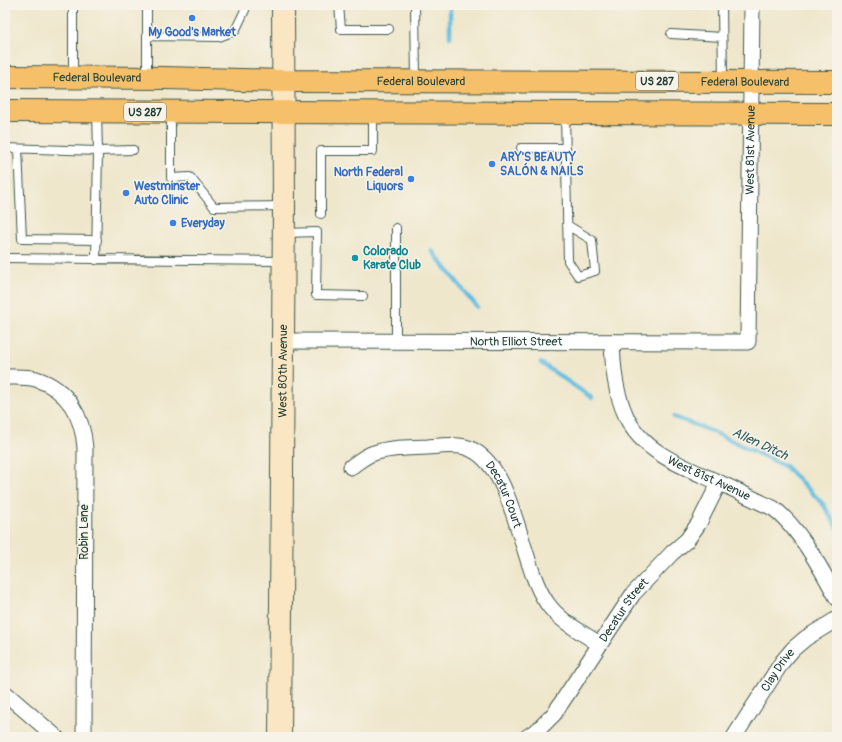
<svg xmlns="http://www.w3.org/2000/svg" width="842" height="742" font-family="Pangolin,sans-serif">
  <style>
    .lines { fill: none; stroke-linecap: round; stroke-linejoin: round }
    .stream { stroke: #62bde0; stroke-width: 4.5 }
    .lane-casing { stroke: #3e564b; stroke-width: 10 }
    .street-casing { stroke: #3e564b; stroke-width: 17 }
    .secondary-casing { stroke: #3e564b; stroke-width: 24 }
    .primary-casing { stroke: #3e564b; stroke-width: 24 }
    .lane { stroke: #fff; stroke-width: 8 }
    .street { stroke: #fff; stroke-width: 15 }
    .secondary { stroke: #fbe6c4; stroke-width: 22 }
    .primary { stroke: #f6c06b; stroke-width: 22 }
    .shop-dot { fill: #3f7fe0; stroke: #f7f3e8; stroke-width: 1.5 }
    .culture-dot { fill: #0f9aa8; stroke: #f7f3e8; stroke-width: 1.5 }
    .labels { text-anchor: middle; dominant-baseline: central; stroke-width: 3; stroke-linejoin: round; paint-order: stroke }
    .shield { fill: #f7f3e8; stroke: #60746a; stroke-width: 1 }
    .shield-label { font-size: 11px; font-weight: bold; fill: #1f3d34 }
    .shop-label { font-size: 12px; font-weight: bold; fill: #366cbe; stroke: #f7f3e8; text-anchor: start }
    .street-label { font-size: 12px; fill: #1f3d34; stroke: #f7f3e8 }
    .culture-label { font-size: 12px; font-weight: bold; fill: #0d838f; stroke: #f7f3e8; text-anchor: start }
    .water-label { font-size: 13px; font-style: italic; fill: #305d5f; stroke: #f7f3e8 }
  </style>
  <rect width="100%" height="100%" fill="#f7f3e8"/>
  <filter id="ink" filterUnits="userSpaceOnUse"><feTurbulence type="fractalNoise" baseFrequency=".025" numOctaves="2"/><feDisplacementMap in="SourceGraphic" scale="8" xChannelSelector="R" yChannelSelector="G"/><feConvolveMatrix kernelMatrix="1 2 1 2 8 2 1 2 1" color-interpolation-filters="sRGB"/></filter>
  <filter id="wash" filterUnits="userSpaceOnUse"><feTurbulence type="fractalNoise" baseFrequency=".012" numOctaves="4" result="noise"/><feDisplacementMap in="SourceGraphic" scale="16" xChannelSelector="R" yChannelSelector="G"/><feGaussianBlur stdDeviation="0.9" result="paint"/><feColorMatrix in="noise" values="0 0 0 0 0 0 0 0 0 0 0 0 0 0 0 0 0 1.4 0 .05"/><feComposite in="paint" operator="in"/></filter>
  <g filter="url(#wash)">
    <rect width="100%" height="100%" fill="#efe7cc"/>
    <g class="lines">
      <path class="stream" d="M450,37V5
        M432,251L477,307
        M541,363L592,398
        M674,417L711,431L785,466L823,504L837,527"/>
    </g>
  </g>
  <g filter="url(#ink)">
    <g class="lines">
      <defs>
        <path id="lane" d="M73,5V77
          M339,5L341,29H389
          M415,5L416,80
          M722,5L723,81
          M671,34L722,37
          M147,36L219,37L235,31L245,10V5
          M147,76V5
          M171,113V178L190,177L214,207L284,206
          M565,113L568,261L578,276L595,271L592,240L567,225
          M5,148L98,151L133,150
          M521,148H566
          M18,149L22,239L97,240
          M321,214V151H373V113
          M396,228V341
          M284,233L317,232L316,295L363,296
          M5,258L282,261
          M96,260L98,151L97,112"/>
        <g id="street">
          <path id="s1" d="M283,341L748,342L752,5"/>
          <path id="s2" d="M612,342C613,368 615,392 626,416C642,453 687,468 720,483C738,491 755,500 773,508C798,526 822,570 837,598"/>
          <path d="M5,377C15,377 26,376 36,379C68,389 83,417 85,448L84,737"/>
          <path id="s3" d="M351,467C358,462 366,455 374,453C391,447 411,448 428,447C440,446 453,444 465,447C515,461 519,564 547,603C559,621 582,632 599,644"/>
          <path d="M5,693L56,737"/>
          <path id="s4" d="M527,737L539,729L554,714L633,594L672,553L687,540L699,523L719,483"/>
          <path id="s5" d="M734,737L782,662L793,649L806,638L837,619"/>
        </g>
        <g id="secondary">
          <path id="s6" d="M280,737L284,206L283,5"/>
        </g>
        <g id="primary">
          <path id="s7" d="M5,77L164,78L284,81L837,82"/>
          <path d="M5,111L837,114"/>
        </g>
      </defs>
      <use href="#lane" class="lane-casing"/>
      <use href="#street" class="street-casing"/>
      <use href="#secondary" class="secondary-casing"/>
      <use href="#primary" class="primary-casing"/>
      <use href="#lane" class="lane"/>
      <use href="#street" class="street"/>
      <use href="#secondary" class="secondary"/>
      <use href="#primary" class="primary"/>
    </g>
  </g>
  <g class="shop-dot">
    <circle cx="192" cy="18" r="4"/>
    <circle cx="492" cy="164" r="4"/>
    <circle cx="411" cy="179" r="4"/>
    <circle cx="126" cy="193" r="4"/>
    <circle cx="173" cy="223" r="4"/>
  </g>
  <circle class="culture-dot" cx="355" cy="258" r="4"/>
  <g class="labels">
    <g class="shield">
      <rect x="636" y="72" width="42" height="18" rx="3"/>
      <rect x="124" y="103" width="42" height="18" rx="3"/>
    </g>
    <g class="shield-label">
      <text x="657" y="81">US 287</text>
      <text x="145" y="112">US 287</text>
    </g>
    <g class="shop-label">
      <text x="192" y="32" text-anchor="middle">My Good's Market</text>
      <text x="500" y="157">ARY'S BEAUTY<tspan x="500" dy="14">SALÓN &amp; NAILS</tspan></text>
      <text x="403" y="172" text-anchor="end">North Federal<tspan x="403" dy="14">Liquors</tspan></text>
      <text x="134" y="186">Westminster<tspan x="134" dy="14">Auto Clinic</tspan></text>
      <text x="181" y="223">Everyday</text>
    </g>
    <g class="street-label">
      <text stroke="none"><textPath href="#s7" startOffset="92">Federal Boulevard</textPath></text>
      <text stroke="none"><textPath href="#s7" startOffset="416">Federal Boulevard</textPath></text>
      <text stroke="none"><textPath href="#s7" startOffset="740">Federal Boulevard</textPath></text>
      <text stroke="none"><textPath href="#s1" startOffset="657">West 81st Avenue</textPath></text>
      <text stroke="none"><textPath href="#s1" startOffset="233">North Elliot Street</textPath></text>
      <text stroke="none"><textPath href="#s6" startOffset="366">West 80th Avenue</textPath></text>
      <text stroke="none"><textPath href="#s2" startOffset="182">West 81st Avenue</textPath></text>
      <text stroke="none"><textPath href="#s3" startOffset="183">Decatur Court</textPath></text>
      <text transform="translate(84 532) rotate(-90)">Robin Lane</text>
      <text stroke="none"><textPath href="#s4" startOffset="161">Decatur Street</textPath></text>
      <text stroke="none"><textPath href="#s5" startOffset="80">Clay Drive</textPath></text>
    </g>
    <g class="culture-label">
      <text x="363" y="251">Colorado<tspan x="363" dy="14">Karate Club</tspan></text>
    </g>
    <g class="water-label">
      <text transform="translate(760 444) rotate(25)">Allen Ditch</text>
    </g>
  </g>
  <rect width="842" height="742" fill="none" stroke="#f7f3e8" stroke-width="20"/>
</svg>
